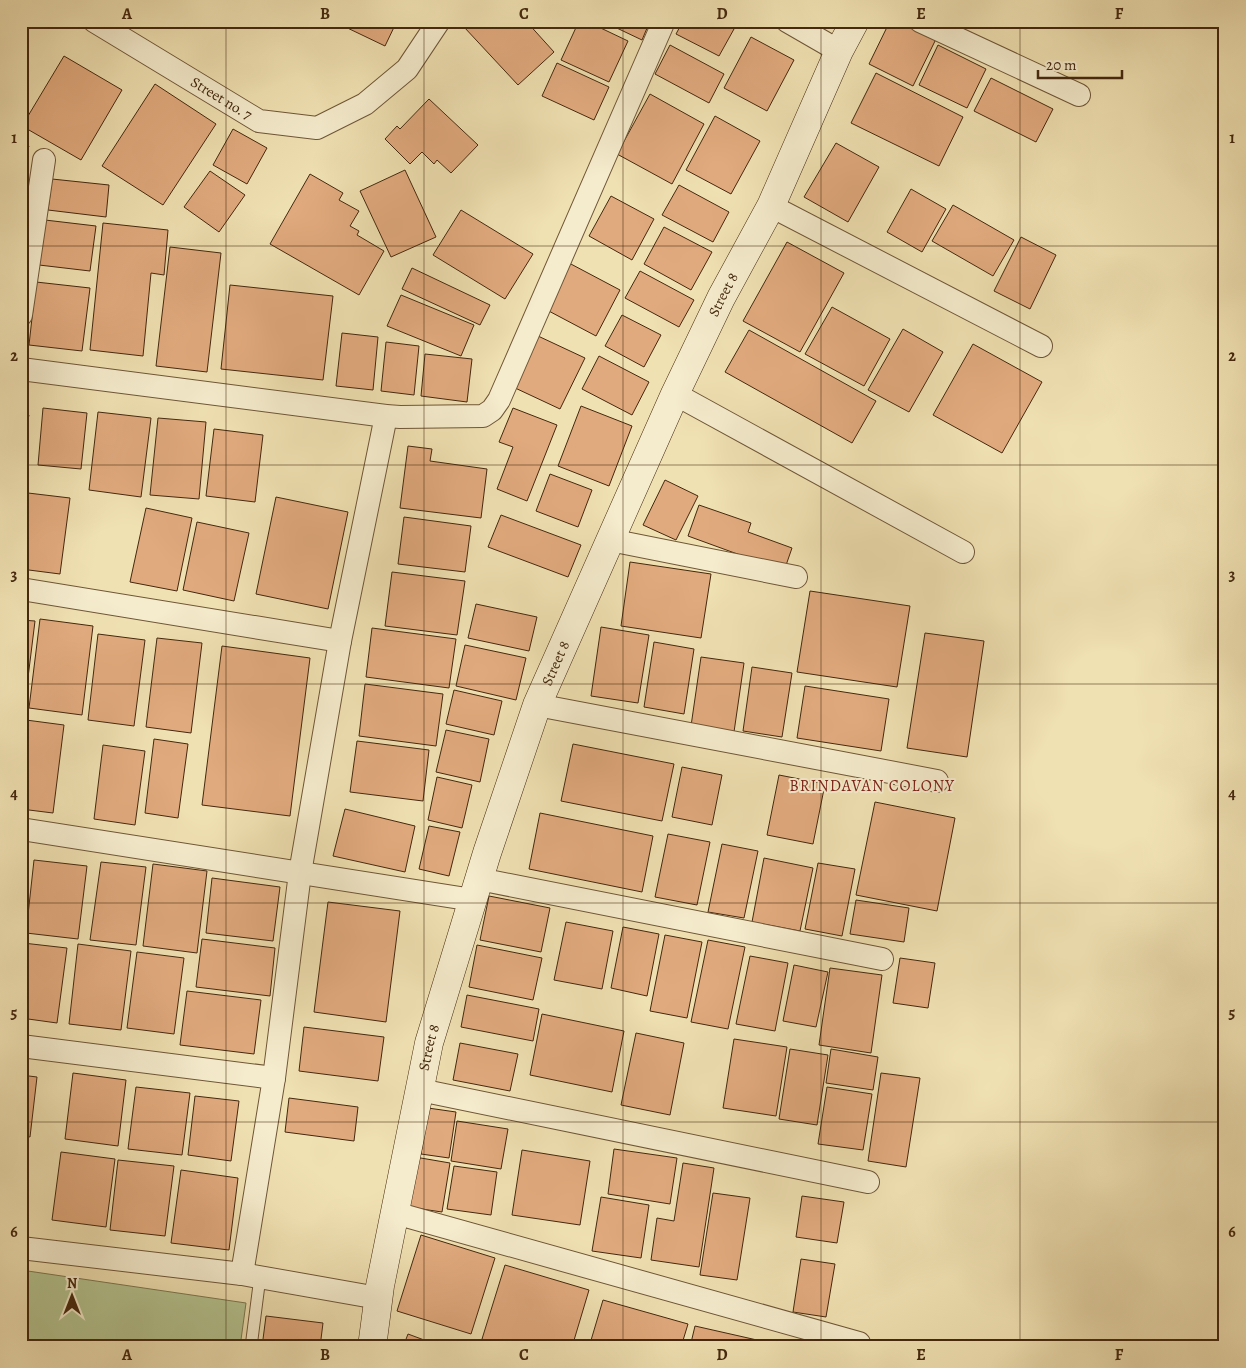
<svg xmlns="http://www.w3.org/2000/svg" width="1246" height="1368" font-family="Alegreya,serif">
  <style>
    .green { fill: #b4c490; stroke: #7c764f }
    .building { fill: #e1aa7e; stroke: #44280e }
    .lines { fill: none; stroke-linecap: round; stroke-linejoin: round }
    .lane-casing { stroke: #6f5637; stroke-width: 13 }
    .street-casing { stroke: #6f5637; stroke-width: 24 }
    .secondary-casing { stroke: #44280e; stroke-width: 29 }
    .lane { stroke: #f5eccd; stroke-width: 11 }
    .street { stroke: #f5eccd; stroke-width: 22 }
    .secondary { stroke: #f5eccd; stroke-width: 28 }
    .grid { fill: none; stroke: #44280e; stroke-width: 1; stroke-opacity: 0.55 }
    .labels { text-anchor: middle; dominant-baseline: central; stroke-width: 4; stroke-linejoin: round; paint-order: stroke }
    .street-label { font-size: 15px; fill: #44280e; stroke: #f5eccd }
    .neighbourhood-label { font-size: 16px; letter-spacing: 1px; fill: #7a1f14; stroke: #f5eccd }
    .neatline { fill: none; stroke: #44280e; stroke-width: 2 }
    .grid-label { font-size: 16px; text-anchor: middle; font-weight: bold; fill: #44280e }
  </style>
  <rect width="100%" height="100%" fill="#f0e1b2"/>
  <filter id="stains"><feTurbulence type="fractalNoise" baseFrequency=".004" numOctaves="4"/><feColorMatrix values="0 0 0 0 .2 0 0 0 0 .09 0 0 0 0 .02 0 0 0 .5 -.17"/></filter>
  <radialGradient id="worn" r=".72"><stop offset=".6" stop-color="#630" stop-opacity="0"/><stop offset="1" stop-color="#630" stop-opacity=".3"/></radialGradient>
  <path class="green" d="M21,1270L246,1303L240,1347H21Z"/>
  <path class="building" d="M339,21H397L385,46L337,23Z
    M470,21H526L554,52L518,85L464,27Z
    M579,21H586L628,41L609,82L561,60Z
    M602,21H650L642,40Z
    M683,21H719L734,29L719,56L676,34Z
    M890,21H900L936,39L913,86L869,64Z
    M751,37L794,60L767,111L724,88Z
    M670,45L724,74L709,103L655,74Z
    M938,45L986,69L967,108L919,85Z
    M64,56L122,90L81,160L22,126Z
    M557,63L609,87L594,120L542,96Z
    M876,73L963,117L939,166L851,123Z
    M991,78L1053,109L1036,142L974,111Z
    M155,84L216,124L163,205L102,166Z
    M650,94L704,124L672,184L617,154Z
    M429,99L478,145L451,173L437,160L434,164L422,152L410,164L385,139L397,126L400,129Z
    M715,116L760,141L731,194L686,170Z
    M233,129L267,148L247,184L213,165Z
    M21,143L29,146L21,169Z
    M836,143L879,167L848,222L804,197Z
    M405,170L436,237L391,257L360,191Z
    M210,171L245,195L219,232L184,207Z
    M310,174L343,193L339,200L359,211L350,226L359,231L357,235L384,251L359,295L270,244Z
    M52,179L109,185L106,217L48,210Z
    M679,185L729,212L713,242L662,215Z
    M911,189L946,209L922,252L887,232Z
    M611,196L654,219L632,260L589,236Z
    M21,197H24L21,225Z
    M953,205L1014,240L993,276L932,241Z
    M461,210L533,254L505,299L433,255Z
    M45,220L96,226L90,271L39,265Z
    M103,223L168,230L164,275L151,273L143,356L90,350Z
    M664,227L712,252L691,290L644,264Z
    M1021,237L1056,255L1030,309L994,291Z
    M787,242L844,273L800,352L743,321Z
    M170,247L221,253L207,372L156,366Z
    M569,263L620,290L596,336L545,309Z
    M412,268L490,305L480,325L402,289Z
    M640,271L694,300L679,327L625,298Z
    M36,282L90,288L82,351L29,345Z
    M230,285L333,296L323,380L221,369Z
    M401,295L474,325L461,356L387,326Z
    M832,307L890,339L864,386L805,354Z
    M622,315L661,335L644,367L605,346Z
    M903,329L943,352L909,412L868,390Z
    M749,330L876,401L852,443L725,372Z
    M342,333L378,337L373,390L336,386Z
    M538,336L585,358L560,409L513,387Z
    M386,342L419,346L414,395L381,391Z
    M973,344L1042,382L1002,453L933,415Z
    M425,354L472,359L467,402L421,396Z
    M599,356L649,382L632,415L582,389Z
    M581,406L632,426L609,486L558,466Z
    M43,408L87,413L81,469L38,465Z
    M513,408L557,425L527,501L497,489L513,447L499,442Z
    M98,412L151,418L141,497L89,490Z
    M21,413L29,415L21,449Z
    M158,418L206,422L199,499L150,495Z
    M214,429L263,435L255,502L206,496Z
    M408,446L432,449L430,461L487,469L481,518L400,508Z
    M550,474L592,490L578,527L536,511Z
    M665,480L698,496L676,540L643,525Z
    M28,493L70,498L60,574L21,569V545Z
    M276,497L348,512L328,609L256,594Z
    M699,505L751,523L748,532L792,548L784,571L688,536Z
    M146,508L192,518L177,591L130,582Z
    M501,515L581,545L568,577L488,547Z
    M404,517L471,526L465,572L398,564Z
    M197,522L249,533L234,601L183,590Z
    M630,562L711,574L701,638L621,626Z
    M392,572L465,581L457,635L385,626Z
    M810,591L910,606L897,687L797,672Z
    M476,604L537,617L529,651L468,638Z
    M40,619L93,626L82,715L29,708Z
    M21,620L35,621L24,710H21Z
    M601,627L649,635L638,703L591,696Z
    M372,628L456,639L449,688L366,677Z
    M925,633L984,641L967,757L907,748Z
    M98,634L145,640L134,726L88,720Z
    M157,638L202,643L191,733L146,727Z
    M654,642L694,649L684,714L644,707Z
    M465,645L526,658L516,700L456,686Z
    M222,646L310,658L290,816L202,805Z
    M701,657L744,663L734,732L691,726Z
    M752,667L792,673L782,737L743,731Z
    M365,684L443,694L436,746L359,736Z
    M805,686L889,699L881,751L797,738Z
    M454,690L502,701L494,735L446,724Z
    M26,720L64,725L53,813L21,809V763Z
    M446,730L489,739L480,782L436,772Z
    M154,739L188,744L178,818L145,813Z
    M357,741L429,750L423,801L350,792Z
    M573,744L674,764L662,821L561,801Z
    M103,745L145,751L135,825L94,819Z
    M682,767L722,775L712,825L672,817Z
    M779,775L825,784L813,844L767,835Z
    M437,777L472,785L462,828L428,820Z
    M875,802L955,818L937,911L856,895Z
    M345,809L415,826L405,872L333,856Z
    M540,813L653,836L642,892L529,869Z
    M429,826L460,832L449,876L419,869Z
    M668,834L710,842L697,905L655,897Z
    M722,844L758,851L744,918L708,912Z
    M764,858L813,868L800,931L752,922Z
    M34,860L87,866L78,939L26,933Z
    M101,862L146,867L136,945L90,940Z
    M818,863L855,869L842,936L805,929Z
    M153,864L207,871L197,953L143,946Z
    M212,878L280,887L273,941L206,933Z
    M489,896L550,908L541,952L480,940Z
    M856,900L909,908L904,942L850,934Z
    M328,902L400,911L386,1022L314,1012Z
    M566,922L613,931L602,989L554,980Z
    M623,927L659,934L647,996L611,988Z
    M665,935L702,942L687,1018L650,1011Z
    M202,939L275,948L270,996L196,987Z
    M708,940L745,947L728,1029L691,1022Z
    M23,943L67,948L57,1023L21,1018V956Z
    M78,944L131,951L121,1030L69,1024Z
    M477,945L542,958L533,1000L469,987Z
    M137,952L184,958L174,1034L127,1028Z
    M750,956L788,963L775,1031L736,1024Z
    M900,958L935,963L928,1008L893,1003Z
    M794,965L828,972L816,1027L783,1021Z
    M830,968L882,975L871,1053L819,1045Z
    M187,991L261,1000L254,1054L180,1045Z
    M467,995L539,1009L533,1041L461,1027Z
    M542,1014L624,1031L612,1092L530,1075Z
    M304,1027L384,1037L378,1081L299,1071Z
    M636,1033L684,1043L670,1115L621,1105Z
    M734,1039L787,1047L776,1116L723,1108Z
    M460,1043L518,1054L510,1091L453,1080Z
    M790,1049L828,1055L817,1125L779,1119Z
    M831,1049L878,1057L873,1090L826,1083Z
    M73,1073L126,1080L118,1146L65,1139Z
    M881,1073L920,1078L906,1167L868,1161Z
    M21,1075L37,1077L30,1137L21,1135Z
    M136,1087L190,1093L182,1155L128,1149Z
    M827,1087L872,1094L863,1150L818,1144Z
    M195,1096L239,1101L231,1161L188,1155Z
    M289,1098L358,1107L354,1141L285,1132Z
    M428,1108L456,1112L449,1158L421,1154Z
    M457,1121L508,1129L501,1169L451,1161Z
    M614,1149L677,1158L670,1204L608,1194Z
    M522,1150L590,1161L580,1225L512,1215Z
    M61,1152L115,1159L106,1227L52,1220Z
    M415,1157L450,1163L442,1212L408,1207Z
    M118,1160L174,1166L165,1236L110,1230Z
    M683,1163L714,1168L699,1267L651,1260L657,1218L674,1221Z
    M454,1166L497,1172L491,1215L447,1209Z
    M181,1170L238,1178L229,1250L171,1243Z
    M713,1193L750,1198L737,1280L700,1275Z
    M802,1196L844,1202L837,1243L796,1237Z
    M601,1197L649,1205L641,1258L592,1251Z
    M421,1235L495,1258L471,1334L397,1311Z
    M801,1259L835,1264L826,1317L793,1312Z
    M505,1265L589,1290L572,1347H508L482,1339Z
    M603,1300L688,1324L681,1347H589Z
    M266,1316L323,1323L320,1347H262Z
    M695,1326L779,1345V1347H690Z
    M408,1334L443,1347H403Z"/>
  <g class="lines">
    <defs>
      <path id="lane" d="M251,1347L260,1277"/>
      <g id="street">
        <path id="s1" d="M94,21L259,121L317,128L365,104L407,69L439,21"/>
        <path d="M787,21L839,51"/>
        <path d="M920,21L1079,95"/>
        <path d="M771,206L1041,346"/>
        <path d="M21,315L44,160"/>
        <path d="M21,369L386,416L400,417L483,416L492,410L499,400L664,21"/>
        <path d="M675,394L963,552"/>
        <path d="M610,540L796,577"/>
        <path d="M21,589L340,641"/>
        <path d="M537,705L937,781"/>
        <path d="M21,829L473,900"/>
        <path d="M479,879L882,959"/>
        <path d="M21,1046L274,1078"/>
        <path d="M420,1090L868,1182"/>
        <path d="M395,1213L859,1343"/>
        <path d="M21,1248L242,1274L378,1298"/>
        <path d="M242,1274L274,1078L300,873L340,641L386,416"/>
      </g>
      <g id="secondary">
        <path id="s2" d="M372,1347L380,1286L429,1043L487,853L537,705L675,394L721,298L771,206L839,51L855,21"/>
      </g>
    </defs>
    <use href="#lane" class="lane-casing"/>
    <use href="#street" class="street-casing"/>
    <use href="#secondary" class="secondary-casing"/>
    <use href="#lane" class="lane"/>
    <use href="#street" class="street"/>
    <use href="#secondary" class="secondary"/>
  </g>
  <path class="grid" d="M226,21V1347M424,21V1347M623,21V1347M821,21V1347M1020,21V1347M21,246H1225M21,465H1225M21,684H1225M21,903H1225M21,1122H1225"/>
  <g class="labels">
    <g class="street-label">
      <text stroke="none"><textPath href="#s1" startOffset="149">Street no. 7</textPath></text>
      <text stroke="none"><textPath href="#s2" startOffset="1115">Street 8</textPath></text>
      <text stroke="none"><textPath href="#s2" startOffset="710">Street 8</textPath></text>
      <text stroke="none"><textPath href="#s2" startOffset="305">Street 8</textPath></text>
    </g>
    <g class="neighbourhood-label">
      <text x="872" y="786">BRINDAVAN COLONY</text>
    </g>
  </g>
  <rect width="1246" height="1368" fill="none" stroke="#f0e1b2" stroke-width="55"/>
  <g transform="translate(72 1296)" stroke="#f5eccd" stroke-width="4" paint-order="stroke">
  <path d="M0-4L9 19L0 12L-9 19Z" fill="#44280e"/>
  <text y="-8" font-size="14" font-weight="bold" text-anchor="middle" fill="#44280e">N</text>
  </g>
  <path d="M1038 70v8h84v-8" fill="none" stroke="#44280e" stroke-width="2.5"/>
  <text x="1046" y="70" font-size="15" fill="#44280e" stroke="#f5eccd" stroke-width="4" paint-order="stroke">20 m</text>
  <rect x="28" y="28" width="1190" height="1312" class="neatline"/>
  <g class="grid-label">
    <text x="127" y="19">A</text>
    <text x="325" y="19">B</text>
    <text x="524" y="19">C</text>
    <text x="722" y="19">D</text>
    <text x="921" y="19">E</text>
    <text x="1119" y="19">F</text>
    <text x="14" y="143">1</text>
    <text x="1232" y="143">1</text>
    <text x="14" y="361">2</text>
    <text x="1232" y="361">2</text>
    <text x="14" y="580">3</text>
    <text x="1232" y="580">3</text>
    <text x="14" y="799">4</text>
    <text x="1232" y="799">4</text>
    <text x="14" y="1018">5</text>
    <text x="1232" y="1018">5</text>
    <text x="14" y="1237">6</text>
    <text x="1232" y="1237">6</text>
    <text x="127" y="1360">A</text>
    <text x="325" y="1360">B</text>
    <text x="524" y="1360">C</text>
    <text x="722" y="1360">D</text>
    <text x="921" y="1360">E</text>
    <text x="1119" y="1360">F</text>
  </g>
  <rect width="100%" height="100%" filter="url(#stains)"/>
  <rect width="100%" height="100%" fill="url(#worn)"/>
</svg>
